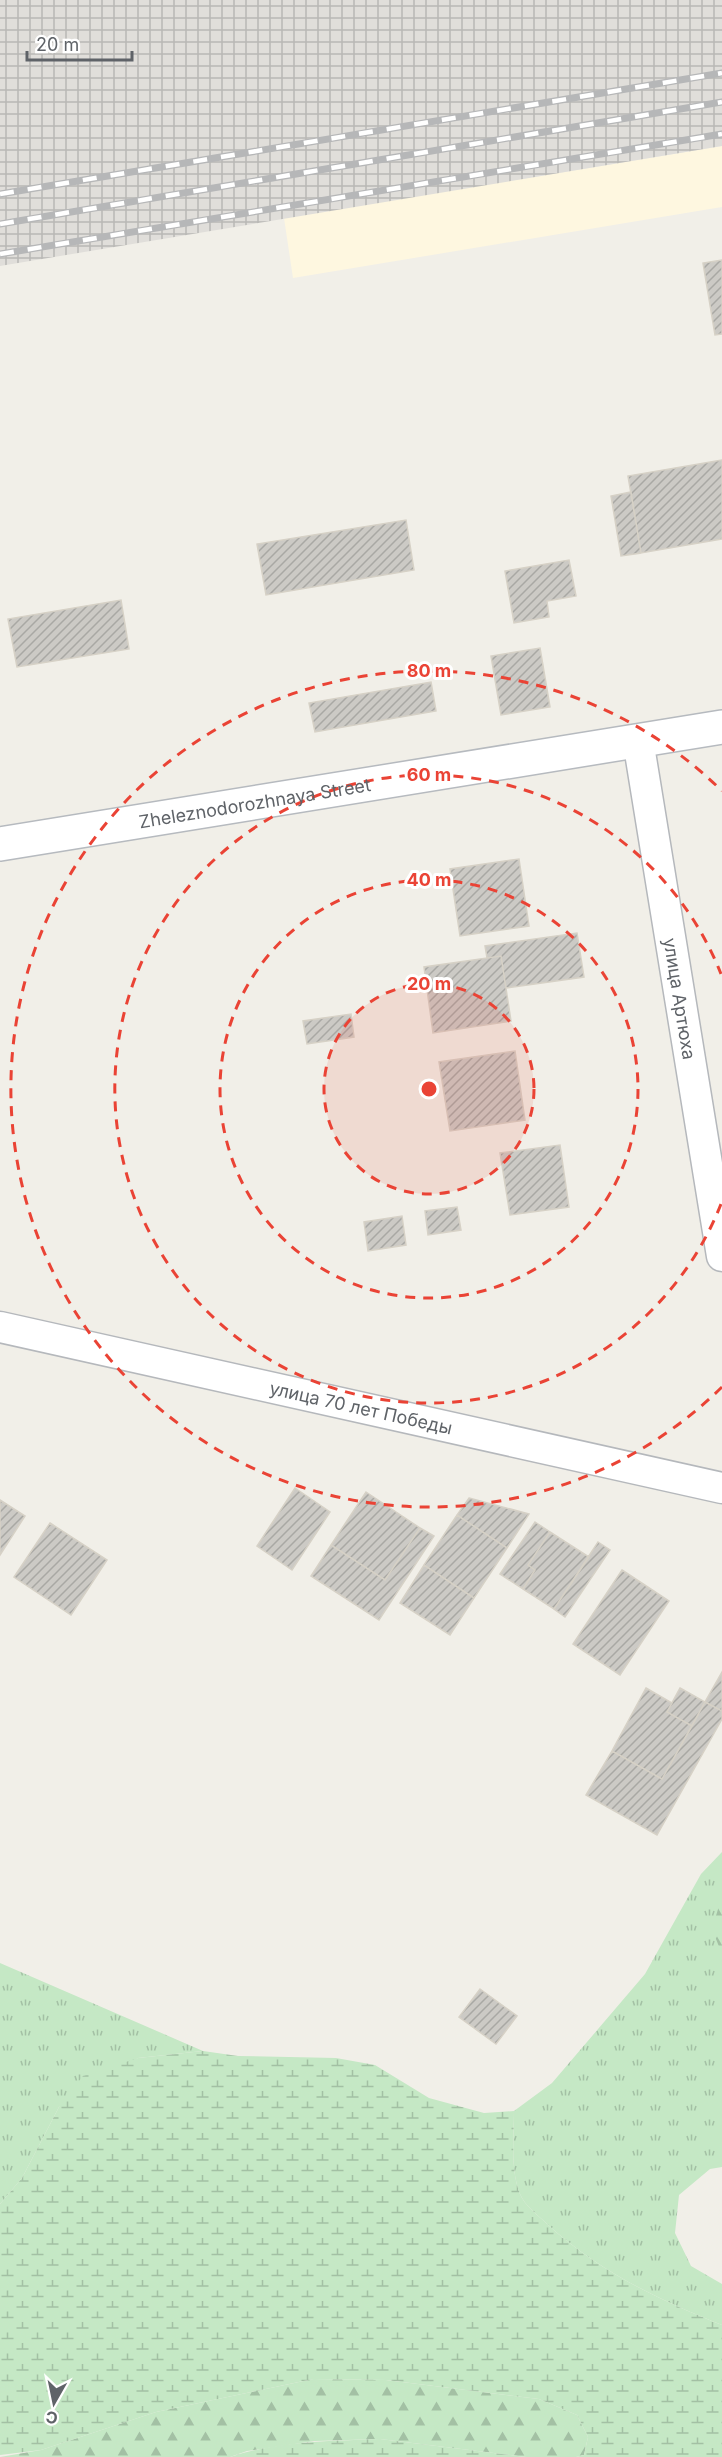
<svg xmlns="http://www.w3.org/2000/svg" width="722" height="2457" font-family="Inter,sans-serif">
  <style>
    .commercial { fill: #fef7e0 }
    .industrial { fill: url(#industrial-grid) }
    .grass { fill: url(#grass-tufts) }
    .forest { fill: url(#forest-firs) }
    .wetland { fill: url(#wetland-marsh) }
    .building { fill: url(#building-hatch); stroke: #d6d1c6; stroke-width: 1.5 }
    .lines { fill: none; stroke-linecap: round; stroke-linejoin: round }
    .minor-casing { stroke: #b5b8bc; stroke-width: 33 }
    .secondary-casing { stroke: #b6babf; stroke-width: 36 }
    .minor { stroke: #fff; stroke-width: 30 }
    .secondary { stroke: #fff; stroke-width: 33 }
    .rail-casing { stroke: #b6b7b8; stroke-width: 7 }
    .rail { stroke: #fff; stroke-width: 4.5; stroke-dasharray: 14; stroke-linecap: butt }
    .ring { fill: none; stroke: #ea4335; stroke-width: 3; stroke-dasharray: 10 8 }
    .labels { text-anchor: middle; dominant-baseline: central; stroke-width: 6; stroke-linejoin: round; paint-order: stroke }
    .street-label { font-size: 18px; fill: #5f6368; stroke: #fff }
    .centre { fill: #ea4335; stroke: #fff; stroke-width: 3 }
    .ring-label { font-size: 18px; text-anchor: middle; font-weight: bold; fill: #ea4335; stroke: #fff; stroke-width: 6; stroke-linejoin: round; paint-order: stroke }
  </style>
  <defs>
    <pattern id="industrial-grid" width="8" height="8" patternUnits="userSpaceOnUse" patternTransform="scale(1.5)"><rect width="8" height="8" fill="#e0deda"/><path d="M0 4h8M4 0v8" fill="none" stroke="#b9b8b5"/></pattern>
    <pattern id="grass-tufts" width="24" height="20" patternUnits="userSpaceOnUse" patternTransform="scale(1.5)"><rect width="24" height="20" fill="#c5e8c5"/><path d="M3 7l-1-3M5 7V3M7 7l1-3M15 17l-1-3M17 17v-4M19 17l1-3" fill="none" stroke="#a3c0a4"/></pattern>
    <pattern id="forest-firs" width="22" height="20" patternUnits="userSpaceOnUse" patternTransform="scale(1.5)"><rect width="22" height="20" fill="#c5e8c5"/><path d="M5 1l3.5 6h-7zM16 11l3.5 6h-7z" fill="#a3c0a4"/></pattern>
    <pattern id="wetland-marsh" width="20" height="14" patternUnits="userSpaceOnUse" patternTransform="scale(1.5)"><rect width="20" height="14" fill="#c5e8c5"/><path d="M1 5h8M5 5V1M11 12h8M15 12V8" fill="none" stroke="#a3c0a4"/></pattern>
    <pattern id="building-hatch" width="6" height="6" patternUnits="userSpaceOnUse" patternTransform="scale(1.5)"><rect width="6" height="6" fill="#cccac5"/><path d="M-1 1l2-2M0 6l6-6M5 7l2-2" fill="none" stroke="#a9a8a4"/></pattern>
  </defs>
  <rect width="100%" height="100%" fill="#f1efe8"/>
  <path class="commercial" d="M722,146V207L293,278L284,218Z"/>
  <path class="industrial" d="M0,0H722V146L0,266Z"/>
  <path class="grass" d="M722,1852V2167L710,2169L679,2195L675,2233L691,2266L722,2284V2325C657,2299 600,2272 547,2224C539,2216 524,2205 520,2194C510,2169 514,2138 514,2111L552,2083L645,1974L701,1874Z
    M0,1963L203,2051L138,2058L59,2107L22,2178L0,2204Z"/>
  <path class="forest" d="M722,1896V1954L712,1929Z
    M313,2379L386,2380L539,2399L577,2415L588,2437L584,2455L576,2457H526L380,2439L315,2441L247,2451L230,2457H0L41,2450L156,2412Z"/>
  <path class="wetland" d="M203,2051L238,2056L336,2058L375,2065L429,2098L484,2113L514,2111C514,2138 510,2168 520,2194C524,2205 539,2216 547,2224C600,2272 657,2299 722,2325V2457H576L584,2455L588,2437L577,2415L539,2399L386,2380L313,2379L156,2412L41,2450L0,2455V2204L22,2178L59,2107L83,2076L138,2058Z
    M380,2439L526,2457H230C278,2441 330,2441 380,2439Z"/>
  <path class="building" d="M722,260V334L715,335L703,263Z
    M722,460V539L641,553L628,476Z
    M631,492L641,553L621,556L611,496Z
    M406,520L414,570L266,595L257,544Z
    M569,560L576,596L547,601L549,617L514,623L505,571Z
    M121,600L129,649L17,667L8,619Z
    M540,648L550,707L501,715L491,656Z
    M431,682L436,711L315,732L309,703Z
    M519,859L529,926L460,936L450,869Z
    M577,933L584,977L506,988L501,956L487,958L485,946Z
    M501,956L511,1021L433,1033L424,967Z
    M351,1014L354,1037L307,1044L303,1021Z
    M515,1051L525,1120L450,1131L439,1062Z
    M560,1145L569,1207L510,1215L500,1153Z
    M457,1207L461,1230L428,1235L425,1211Z
    M402,1216L406,1245L368,1251L364,1222Z
    M295,1488L330,1512L292,1570L257,1546Z
    M366,1492L420,1528L385,1580L331,1545Z
    M469,1498L529,1514L507,1548L457,1515Z
    M0,1500L25,1516L0,1555Z
    M457,1515L507,1548L474,1598L424,1565Z
    M535,1522L550,1532L528,1565L535,1570L523,1589L500,1574Z
    M50,1523L107,1560L71,1615L14,1577Z
    M420,1528L434,1536L379,1620L311,1576L331,1545L385,1580Z
    M550,1532L589,1557L554,1609L523,1589L535,1570L528,1565Z
    M598,1542L610,1550L565,1617L554,1609Z
    M424,1565L474,1598L450,1635L400,1603Z
    M622,1570L669,1601L620,1675L573,1644Z
    M722,1672V1711L705,1702Z
    M646,1688L672,1703L667,1712L692,1726L662,1779L612,1751Z
    M680,1688L705,1702L692,1726L667,1712Z
    M705,1702L722,1711V1719L657,1835L586,1795L612,1751L662,1779Z
    M480,1989L517,2016L496,2044L459,2017Z"/>
  <g class="lines">
    <defs>
      <g id="minor">
        <path id="s1" d="M638,740L722,1256"/>
        <path id="s2" d="M0,1327L722,1488"/>
      </g>
      <g id="secondary">
        <path id="s3" d="M0,844L722,727"/>
      </g>
    </defs>
    <use href="#minor" class="minor-casing"/>
    <use href="#secondary" class="secondary-casing"/>
    <use href="#minor" class="minor"/>
    <use href="#secondary" class="secondary"/>
    <defs>
      <path id="rail" d="M0,194L722,73
        M0,224L722,102
        M0,254L722,134"/>
    </defs>
    <use href="#rail" class="rail-casing"/>
    <use href="#rail" class="rail"/>
  </g>
  <circle cx="429" cy="1089" r="105" fill="#ea4335" fill-opacity=".12"/>
  <g class="ring">
    <circle cx="429" cy="1089" r="105"/>
    <circle cx="429" cy="1089" r="209"/>
    <path d="M721 1204A314 314 0 1 1 721 974"/>
    <path d="M722 1387A418 418 0 1 1 722 791"/>
  </g>
  <g class="labels">
    <g class="street-label">
      <text stroke="none"><textPath href="#s3" startOffset="258">Zheleznodorozhnaya Street</textPath></text>
      <text stroke="none"><textPath href="#s1" startOffset="262">улица Артюха</textPath></text>
      <text stroke="none"><textPath href="#s2" startOffset="370">улица 70 лет Победы</textPath></text>
    </g>
  </g>
  <circle cx="429" cy="1089" r="9" class="centre"/>
  <g class="ring-label">
    <text x="429" y="677">80 m</text>
    <text x="429" y="781">60 m</text>
    <text x="429" y="886">40 m</text>
    <text x="429" y="990">20 m</text>
  </g>
  <g transform="translate(54 2403) rotate(189)" stroke="#ffffff" stroke-width="4.5" paint-order="stroke">
  <path d="M0-4.5L10 22L0 15L-10 22Z" fill="#5f6368"/>
  <text y="-9" font-size="16" font-weight="bold" text-anchor="middle" fill="#5f6368">С</text>
  </g>
  <path d="M27 51v9h105v-9" fill="none" stroke="#5f6368" stroke-width="3"/>
  <text x="36" y="51" font-size="18" fill="#5f6368" stroke="#ffffff" stroke-width="4.5" paint-order="stroke">20 m</text>
</svg>
